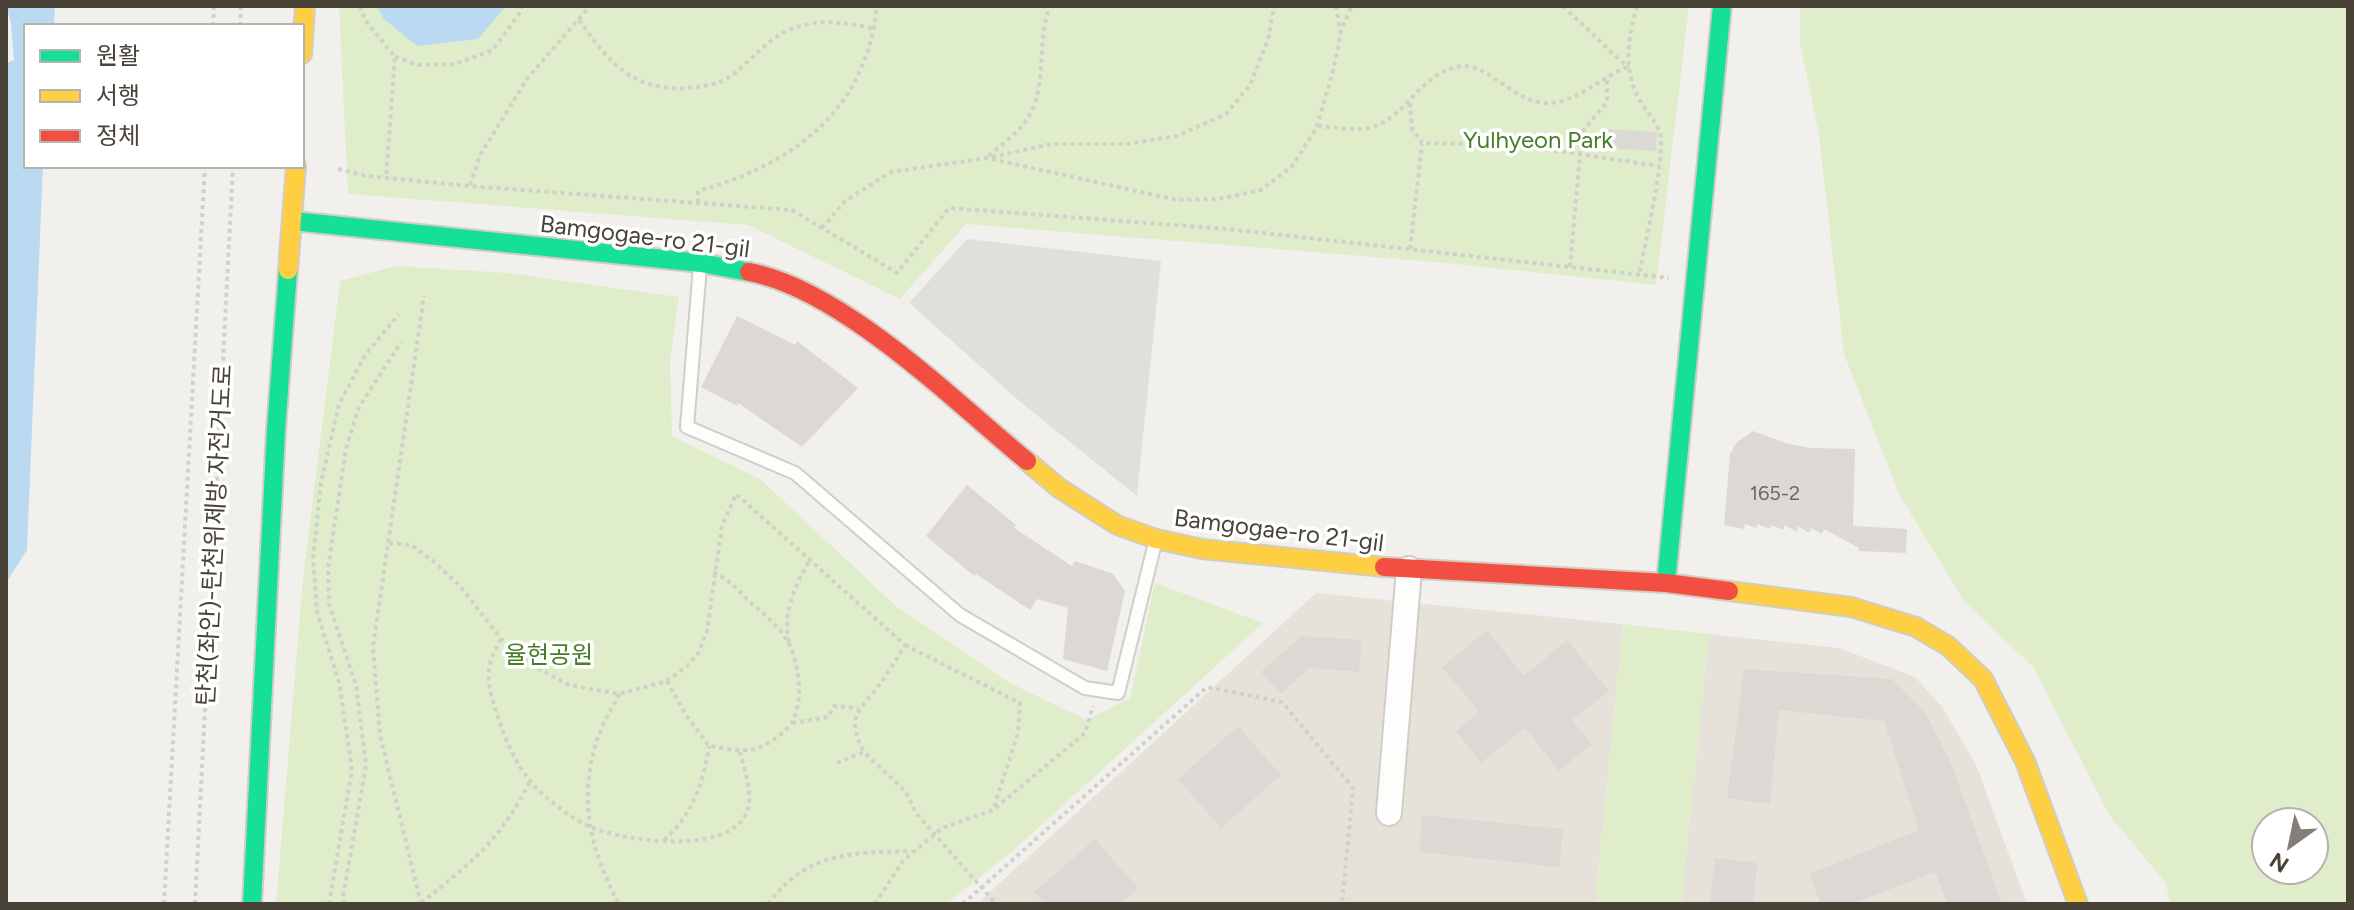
<svg xmlns="http://www.w3.org/2000/svg" width="2354" height="910" font-family="Figtree,'Noto Sans KR',sans-serif">
  <style>
    .residential { fill: #e6e2d9 }
    .green { fill: #dfedcb; fill-rule: evenodd }
    .parking { fill: #e1dfdb }
    .water { fill: #bbdaf1 }
    .building { fill: #dcd9d4 }
    .lines { fill: none; stroke-linecap: round; stroke-linejoin: round }
    .lane-casing { stroke: #d0cec9; stroke-width: 16 }
    .street-casing { stroke: #d0cec9; stroke-width: 28 }
    .fast-casing { stroke: #d2cdc2; stroke-width: 22 }
    .slow-casing { stroke: #d2cdc2; stroke-width: 22 }
    .jam-casing { stroke: #d2cdc2; stroke-width: 22 }
    .path { stroke: #d2d0ca; stroke-width: 4; stroke-dasharray: 4 4; stroke-linecap: butt }
    .lane { stroke: #fdfdfc; stroke-width: 12 }
    .street { stroke: #fdfdfc; stroke-width: 24 }
    .fast { stroke: #16e098; stroke-width: 18 }
    .slow { stroke: #ffcf43; stroke-width: 18 }
    .jam { stroke: #f24e42; stroke-width: 18 }
    .labels { text-anchor: middle; dominant-baseline: central; stroke-width: 7; stroke-linejoin: round; paint-order: stroke }
    .number-label { font-size: 20px; fill: #6e685f }
    .park-label { font-size: 24px; fill: #467d27; stroke: #fff }
    .street-label { font-size: 24px; fill: #494237; stroke: #fff }
  </style>
  <rect width="100%" height="100%" fill="#f2f0ec"/>
  <path class="residential" d="M1316,593L1623,624L1595,904H977Z
    M1709,634L1839,648L1915,677L1943,708L1977,767L2027,904H1681Z"/>
  <path class="green" d="M339,6H1689L1656,285L1436,262L966,224L900,299L748,225L348,194Z
    M1800,6H2348V904H2171L2165,882L2109,815L2034,668L1964,601L1900,496L1844,354L1819,135L1800,43ZM2314,822V870H2266V822Z
    M397,266L508,273L679,297L670,360L672,436L760,479L897,607L1010,683L1087,720L1130,698L1155,583L1263,623L1015,849L946,904H276L303,578L340,281Z
    M1623,624L1709,634L1681,904H1595Z"/>
  <path class="parking" d="M967,239L1161,261L1137,496L1024,405L909,303Z"/>
  <path class="water" d="M6,6H55L54,26H26V166H43L27,550L6,583V63L14,60L11,23Z
    M376,6H506L478,39L417,46L384,19Z"/>
  <path class="building" d="M1605,129L1657,132L1656,151L1604,148Z
    M737,316L795,345L797,341L858,388L802,447L738,403L737,406L701,387Z
    M1753,431L1789,444L1810,448L1855,449L1853,526L1907,529L1906,553L1858,551L1859,548L1824,529L1822,534L1811,528L1809,533L1798,526L1797,532L1784,525V530L1771,525V529L1757,524V528L1745,524L1744,529L1724,525L1730,454L1737,442Z
    M967,485L1016,525L1014,528L1072,566L1075,561L1113,574L1125,591L1107,671L1063,659L1068,608L1037,599L1030,610L976,574L974,576L926,536Z
    M1487,630L1524,676L1567,640L1609,691L1572,720L1592,744L1559,771L1525,728L1481,763L1456,731L1479,712L1442,667Z
    M1301,636L1362,640L1359,672L1309,668L1281,694L1261,672Z
    M1744,669L1892,679L1925,712L1952,765L2002,904H1948L1935,872L1852,904H1821L1809,874L1919,830L1884,721L1779,710L1770,804L1727,798Z
    M1238,726L1281,775L1221,828L1178,779Z
    M1422,815L1563,829L1559,867L1419,852Z
    M1095,839L1138,888L1120,904H1045L1034,892Z
    M1715,858L1757,863L1753,904H1710Z"/>
  <g class="lines">
    <defs>
      <path id="lane" d="M700,266L687,427L795,473L960,615L1085,688L1118,693L1155,543"/>
      <path id="street" d="M1389,813L1409,569"/>
      <path id="fast" d="M293,221L701,263L749,272
        M1666,583L1722,6
        M252,904L276,430L288,270"/>
      <path id="slow" d="M302,54L305,6
        M288,270L296,166
        M1027,461L1059,488L1117,525L1156,539L1202,549L1384,567
        M1729,591L1851,607L1916,627L1948,646L1983,679L2025,761L2078,904"/>
      <path id="jam" d="M749,272C842,289 954,401 1027,461
        M1384,567L1666,583L1729,591"/>
    </defs>
    <use href="#lane" class="lane-casing"/>
    <use href="#street" class="street-casing"/>
    <use href="#fast" class="fast-casing"/>
    <use href="#slow" class="slow-casing"/>
    <use href="#jam" class="jam-casing"/>
    <path class="path" d="M360,6L365,20L395,57L386,178
      M1336,6L1340,31
      M1637,6C1628,39 1622,71 1641,102C1647,113 1657,122 1660,134C1666,156 1644,247 1639,275
      M579,20C608,61 631,91 686,88C699,87 717,85 728,78C750,63 765,40 791,29C820,18 845,22 875,29
      M213,26L214,6
      M240,26L241,6
      M395,57L418,65L455,64L493,50L519,14L522,6
      M1410,103L1412,129L1422,143L1518,145L1659,166
      M1318,126C1334,127 1356,132 1373,127C1407,115 1420,76 1456,67C1491,58 1516,114 1562,101C1586,94 1605,76 1627,67L1563,6
      M989,156C1003,143 1019,133 1029,116C1048,83 1036,41 1050,6
      M992,157L1051,144H1127L1177,136L1226,114L1250,85L1268,40L1274,6
      M338,169L367,176L469,186L792,210L897,273L949,208L1228,229L1669,278
      M470,185L480,155L527,79L590,6
      M698,203V191C794,164 866,111 877,6
      M822,228L845,201L891,172L987,158L1177,200L1219,199L1261,190L1292,166L1316,129L1332,75L1342,28L1352,6
      M1410,249L1422,144
      M1570,267L1582,132L1607,102V76
      M389,543L411,545L433,561L460,586L501,639L532,665L569,685L619,694L667,681L687,666L699,652L707,631L722,526L736,494L905,645C897,658 889,672 880,684C859,711 845,717 864,752
      M501,639C483,668 487,683 497,714C506,743 521,777 546,797C559,808 575,821 591,827C625,842 741,858 749,804C751,787 744,767 739,750
      M789,642C782,614 795,585 810,560
      M905,645L1020,703L1018,733L994,807
      M667,681L686,715L709,746C724,748 743,753 758,748C769,744 786,732 792,722C804,701 799,664 789,644C780,626 761,612 747,599C736,588 727,578 713,572
      M619,694C612,709 602,724 597,740C578,802 590,849 619,904
      M792,723L828,717L834,706L858,708
      M837,763L864,752L906,792L916,813L996,904
      M664,840C692,816 704,781 709,746
      M421,903C471,863 500,841 530,781
      M164,904L205,166
      M195,904L233,166
      M329,904L352,770L339,682L317,612L313,558L321,483L339,404L365,355L399,314
      M344,904L343,896L366,766L356,685L329,604L328,568L346,449L358,409L401,342
      M421,904L380,735L373,647L424,296
      M768,904C808,851 851,853 912,851
      M875,904L903,861L942,828L993,810L1085,733L1093,706
      M963,904L1207,687L1282,702L1353,788L1342,904"/>
    <use href="#lane" class="lane"/>
    <use href="#street" class="street"/>
    <use href="#fast" class="fast"/>
    <use href="#slow" class="slow"/>
    <use href="#jam" class="jam"/>
  </g>
  <g class="labels">
    <g class="number-label">
      <text x="1775" y="493">165-2</text>
    </g>
    <g class="park-label">
      <text x="1538" y="139">Yulhyeon Park</text>
      <text x="549" y="654">율현공원</text>
    </g>
    <g class="street-label">
      <text transform="translate(645 236) rotate(7)">Bamgogae-ro 21-gil</text>
      <text transform="translate(1279 530) rotate(7)">Bamgogae-ro 21-gil</text>
      <text transform="translate(214 535) rotate(-87)">탄천(좌안)-탄천위제방 자전거도로</text>
    </g>
  </g>
  <rect width="2354" height="910" fill="none" stroke="#494237" stroke-width="16"/>
  <rect x="24" y="24" width="280" height="144" fill="#ffffff" stroke="#b6b3af" stroke-width="2"/>
  <rect x="40" y="50" width="40" height="12" fill="#16e098" stroke="#b6b3af" stroke-width="2"/>
  <text x="96" y="64" font-size="24" fill="#494237">원활</text>
  <rect x="40" y="90" width="40" height="12" fill="#ffcf43" stroke="#b6b3af" stroke-width="2"/>
  <text x="96" y="104" font-size="24" fill="#494237">서행</text>
  <rect x="40" y="130" width="40" height="12" fill="#f24e42" stroke="#b6b3af" stroke-width="2"/>
  <text x="96" y="144" font-size="24" fill="#494237">정체</text>
  <g transform="translate(2290 846) rotate(213)"><circle r="38" fill="#ffffff" stroke="#b6b3af" stroke-width="2"/>
  <path d="M0-6L14 30L0 20L-14 30Z" fill="#847f76"/>
  <text y="-12" font-size="22" font-weight="bold" text-anchor="middle" fill="#494237">N</text>
  </g>
</svg>
